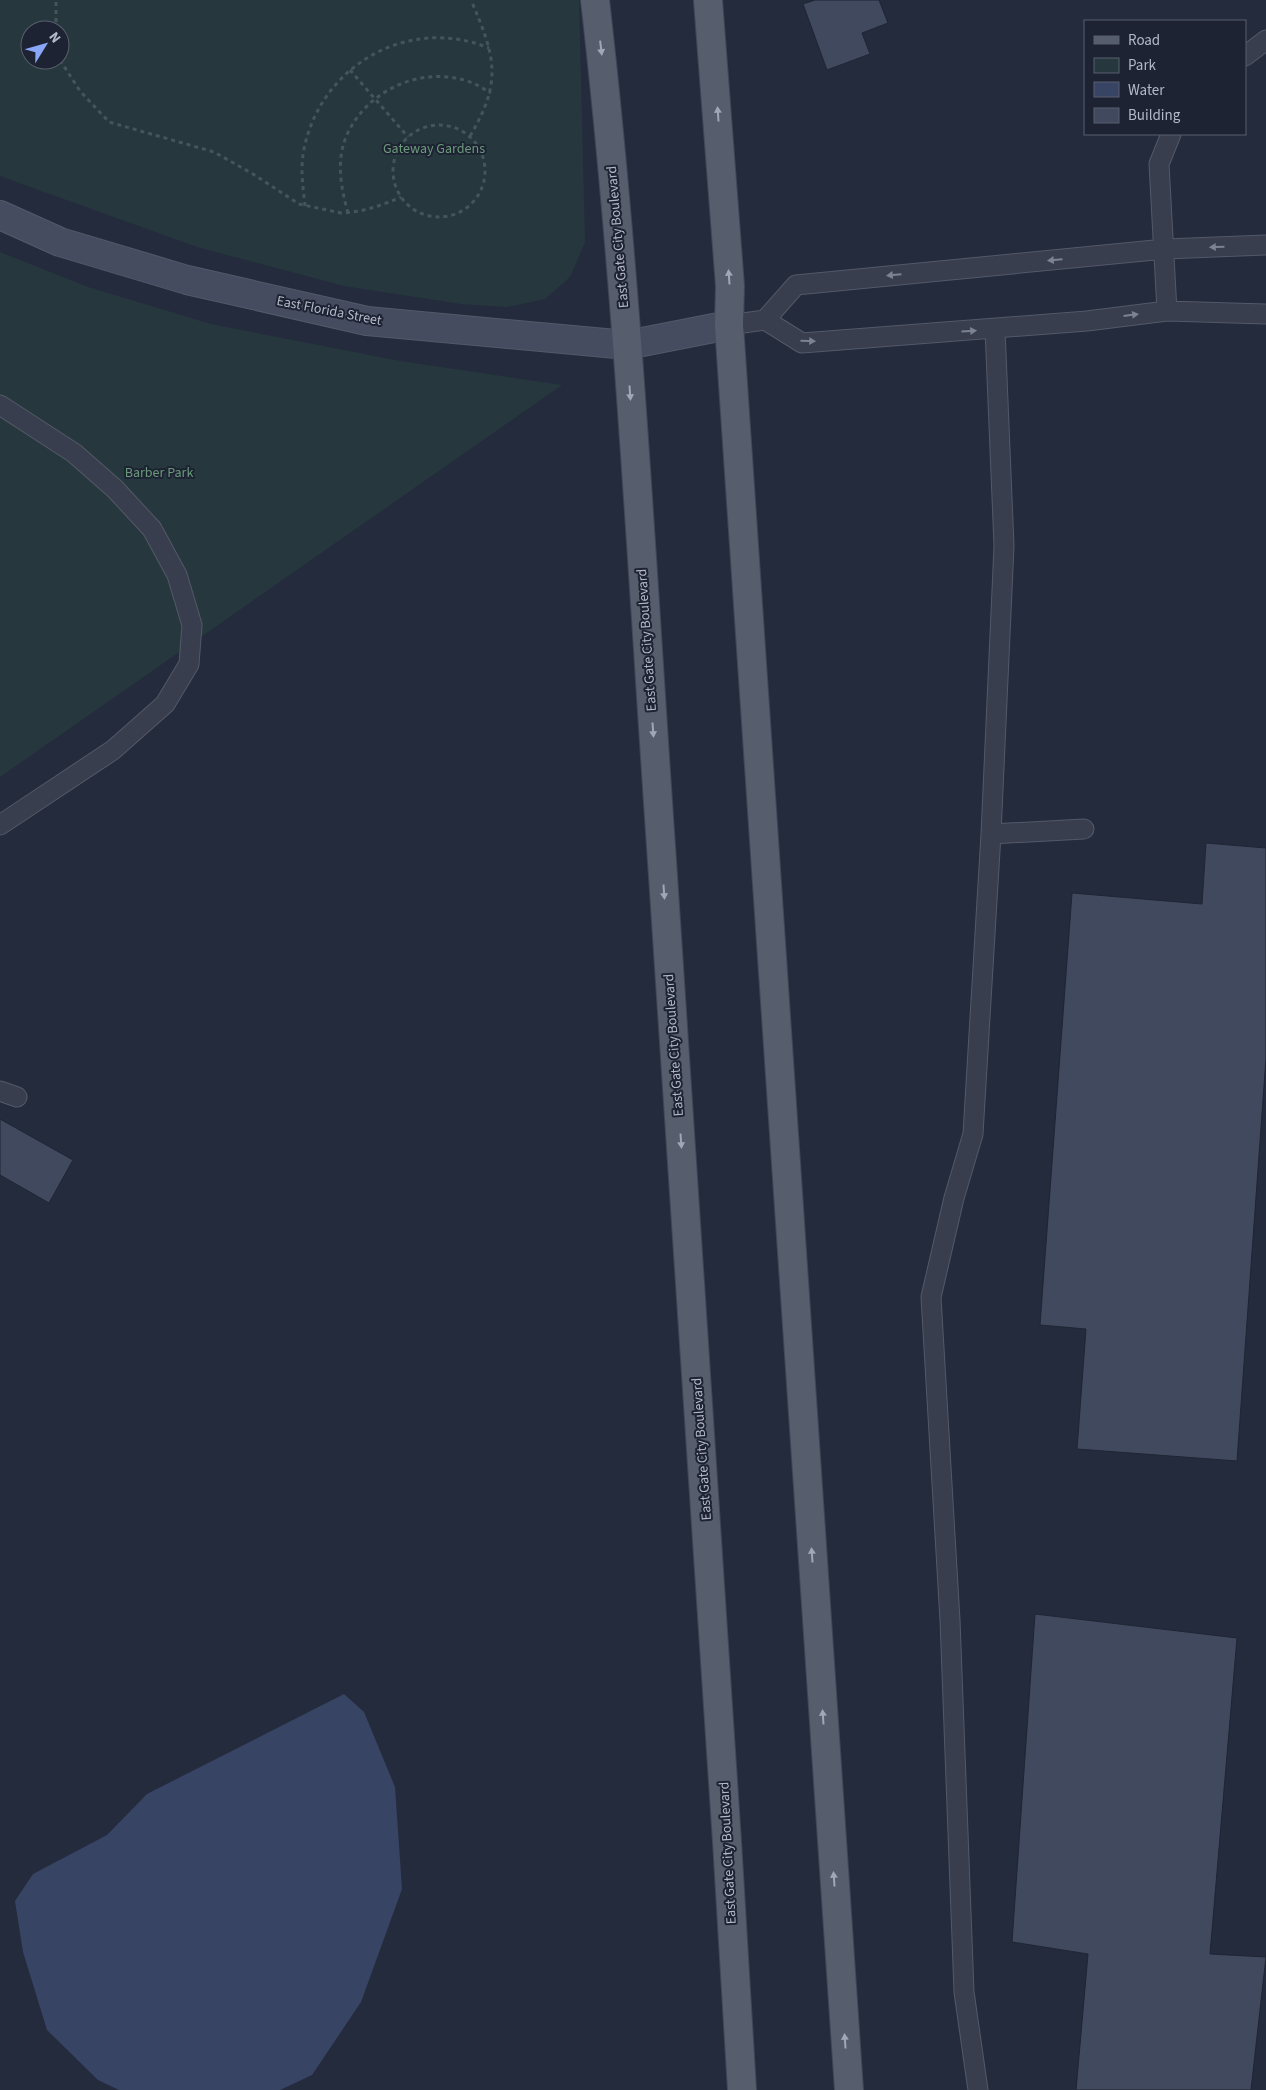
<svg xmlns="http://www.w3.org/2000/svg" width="1266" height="2090" font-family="'Source Sans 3',sans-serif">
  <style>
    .green { fill: #26383e; fill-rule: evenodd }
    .water { fill: #384464 }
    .building { fill: #40495d; stroke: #1f2534 }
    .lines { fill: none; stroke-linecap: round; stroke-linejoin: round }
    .service-casing { stroke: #535968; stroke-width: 21 }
    .secondary-casing { stroke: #535968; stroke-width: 30 }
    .primary-casing { stroke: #414756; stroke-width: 30 }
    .path { stroke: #44555b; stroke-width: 3; stroke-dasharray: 4 4; stroke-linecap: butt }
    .service { stroke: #383e4d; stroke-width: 19 }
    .secondary { stroke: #464c60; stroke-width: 28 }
    .primary { stroke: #565d6d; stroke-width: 28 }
    .oneway { fill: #a0a7b7 }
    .oneway2 { fill: #7c8291 }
    .labels { text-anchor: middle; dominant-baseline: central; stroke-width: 4; stroke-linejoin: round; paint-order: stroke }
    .park-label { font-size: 14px; fill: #6b997b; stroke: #1d2332 }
    .street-label { font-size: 14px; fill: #b3b9c9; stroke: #1d2332 }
  </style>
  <rect width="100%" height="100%" fill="#242b3d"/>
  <path class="green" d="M0,0H579L585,242L570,277L545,299L507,307L461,304L344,286L197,247L0,176ZM30,30H60V60H30Z
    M0,252L88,287L211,324L400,361L562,385L0,777Z"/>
  <path class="water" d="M344,1694L364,1712L395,1787L402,1889L361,2002L312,2075L280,2090H119L98,2080L47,2030L23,1952L15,1901L33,1874L107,1835L147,1794Z"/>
  <path class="building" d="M815,0H879L888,23L862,33L870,54L827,70L803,4Z
    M1206,843L1266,848V1058L1237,1461L1077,1449L1086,1329L1040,1325L1072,893L1202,904Z
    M0,1119L73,1160L49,1203L0,1175Z
    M1035,1614L1237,1638L1210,1954L1266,1957L1251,2090H1076L1088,1954L1012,1942Z"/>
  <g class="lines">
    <defs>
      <path id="service" d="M1245,56L1266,40
        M1167,311L1159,164L1171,134
        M765,320L796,285L1165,249L1266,245
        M729,325L765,320L802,343L1087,321L1167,311L1266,314
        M995,329L1004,546L991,834L1084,829
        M0,405L74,453L115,489L152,529L177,575L192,625L189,664L165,704L113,750L0,825
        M0,1091L17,1097
        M978,2090L964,1992L950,1620L931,1297L954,1198L973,1134L991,834"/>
      <path id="secondary" d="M0,215L60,242L187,280L367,321L627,345L729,325"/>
      <path id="primary" d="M595,0C628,286 642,574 662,861C690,1270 718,1680 742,2090
        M708,0L730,286L729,325L849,2090"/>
    </defs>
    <use href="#service" class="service-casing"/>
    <use href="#secondary" class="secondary-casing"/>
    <use href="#primary" class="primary-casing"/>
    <path class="path" d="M56,30V0
      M60,60L80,91L109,122L214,152L253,174L299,204L341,213C363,212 380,206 401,197
      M350,70L408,137
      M393 171a46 46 0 1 1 92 0a46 46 0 1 1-92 0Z
      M470,136C503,81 495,56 471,0
      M305,206C303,187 300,168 304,149C321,65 409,15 489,48
      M348,213C341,188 336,162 346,137C364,94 414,68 460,79C471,81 481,87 491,93"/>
    <use href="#service" class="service"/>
    <use href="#secondary" class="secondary"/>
    <use href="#primary" class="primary"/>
  </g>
  <defs><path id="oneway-solid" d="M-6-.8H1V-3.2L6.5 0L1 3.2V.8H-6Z" transform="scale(1.25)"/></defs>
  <g class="oneway">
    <use href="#oneway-solid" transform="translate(601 48) rotate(83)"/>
    <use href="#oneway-solid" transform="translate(718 114) rotate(-94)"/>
    <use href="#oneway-solid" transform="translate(729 277) rotate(-94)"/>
    <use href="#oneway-solid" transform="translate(630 393) rotate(86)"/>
    <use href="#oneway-solid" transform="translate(653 730) rotate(86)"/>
    <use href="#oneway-solid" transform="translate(664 892) rotate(86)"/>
    <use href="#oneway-solid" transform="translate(681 1141) rotate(86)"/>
    <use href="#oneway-solid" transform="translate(812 1555) rotate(-94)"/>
    <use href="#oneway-solid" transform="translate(823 1717) rotate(-94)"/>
    <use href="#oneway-solid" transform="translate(834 1879) rotate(-94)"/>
    <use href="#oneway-solid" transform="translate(845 2041) rotate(-94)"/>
  </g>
  <g class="oneway2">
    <use href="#oneway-solid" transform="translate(1217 247) rotate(178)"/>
    <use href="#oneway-solid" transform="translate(1055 260) rotate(175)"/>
    <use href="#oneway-solid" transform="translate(894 275) rotate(175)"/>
    <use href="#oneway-solid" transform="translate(1131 315) rotate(-7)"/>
    <use href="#oneway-solid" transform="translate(969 331) rotate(-4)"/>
    <use href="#oneway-solid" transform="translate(808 341) rotate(2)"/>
  </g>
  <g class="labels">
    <g class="park-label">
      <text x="434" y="149">Gateway Gardens</text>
      <text x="159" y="473">Barber Park</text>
    </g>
    <g class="street-label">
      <text transform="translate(618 237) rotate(-95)">East Gate City Boulevard</text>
      <text transform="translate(329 311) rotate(11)">East Florida Street</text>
      <text transform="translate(647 640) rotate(-94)">East Gate City Boulevard</text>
      <text transform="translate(674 1045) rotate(-94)">East Gate City Boulevard</text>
      <text transform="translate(702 1449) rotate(-94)">East Gate City Boulevard</text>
      <text transform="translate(728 1853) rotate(-93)">East Gate City Boulevard</text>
    </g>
  </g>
  <rect x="1084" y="20" width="162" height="115" fill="#1d2332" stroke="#595f6e"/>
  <rect x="1094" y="36" width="25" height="8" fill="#565d6d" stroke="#595f6e"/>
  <text x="1128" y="45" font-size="15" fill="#b3b9c9">Road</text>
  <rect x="1094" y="58" width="25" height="15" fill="#26383e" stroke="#595f6e"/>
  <text x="1128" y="70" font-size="15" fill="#b3b9c9">Park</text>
  <rect x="1094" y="82" width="25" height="15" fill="#384464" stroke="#595f6e"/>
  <text x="1128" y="95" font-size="15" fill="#b3b9c9">Water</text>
  <rect x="1094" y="108" width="25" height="15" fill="#40495d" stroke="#595f6e"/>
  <text x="1128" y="120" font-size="15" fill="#b3b9c9">Building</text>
  <g transform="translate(45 45) rotate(53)"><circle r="24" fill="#1d2332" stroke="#595f6e"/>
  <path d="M0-4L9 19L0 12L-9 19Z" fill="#89a6f8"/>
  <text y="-8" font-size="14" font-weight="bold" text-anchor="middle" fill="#b3b9c9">N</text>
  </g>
</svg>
